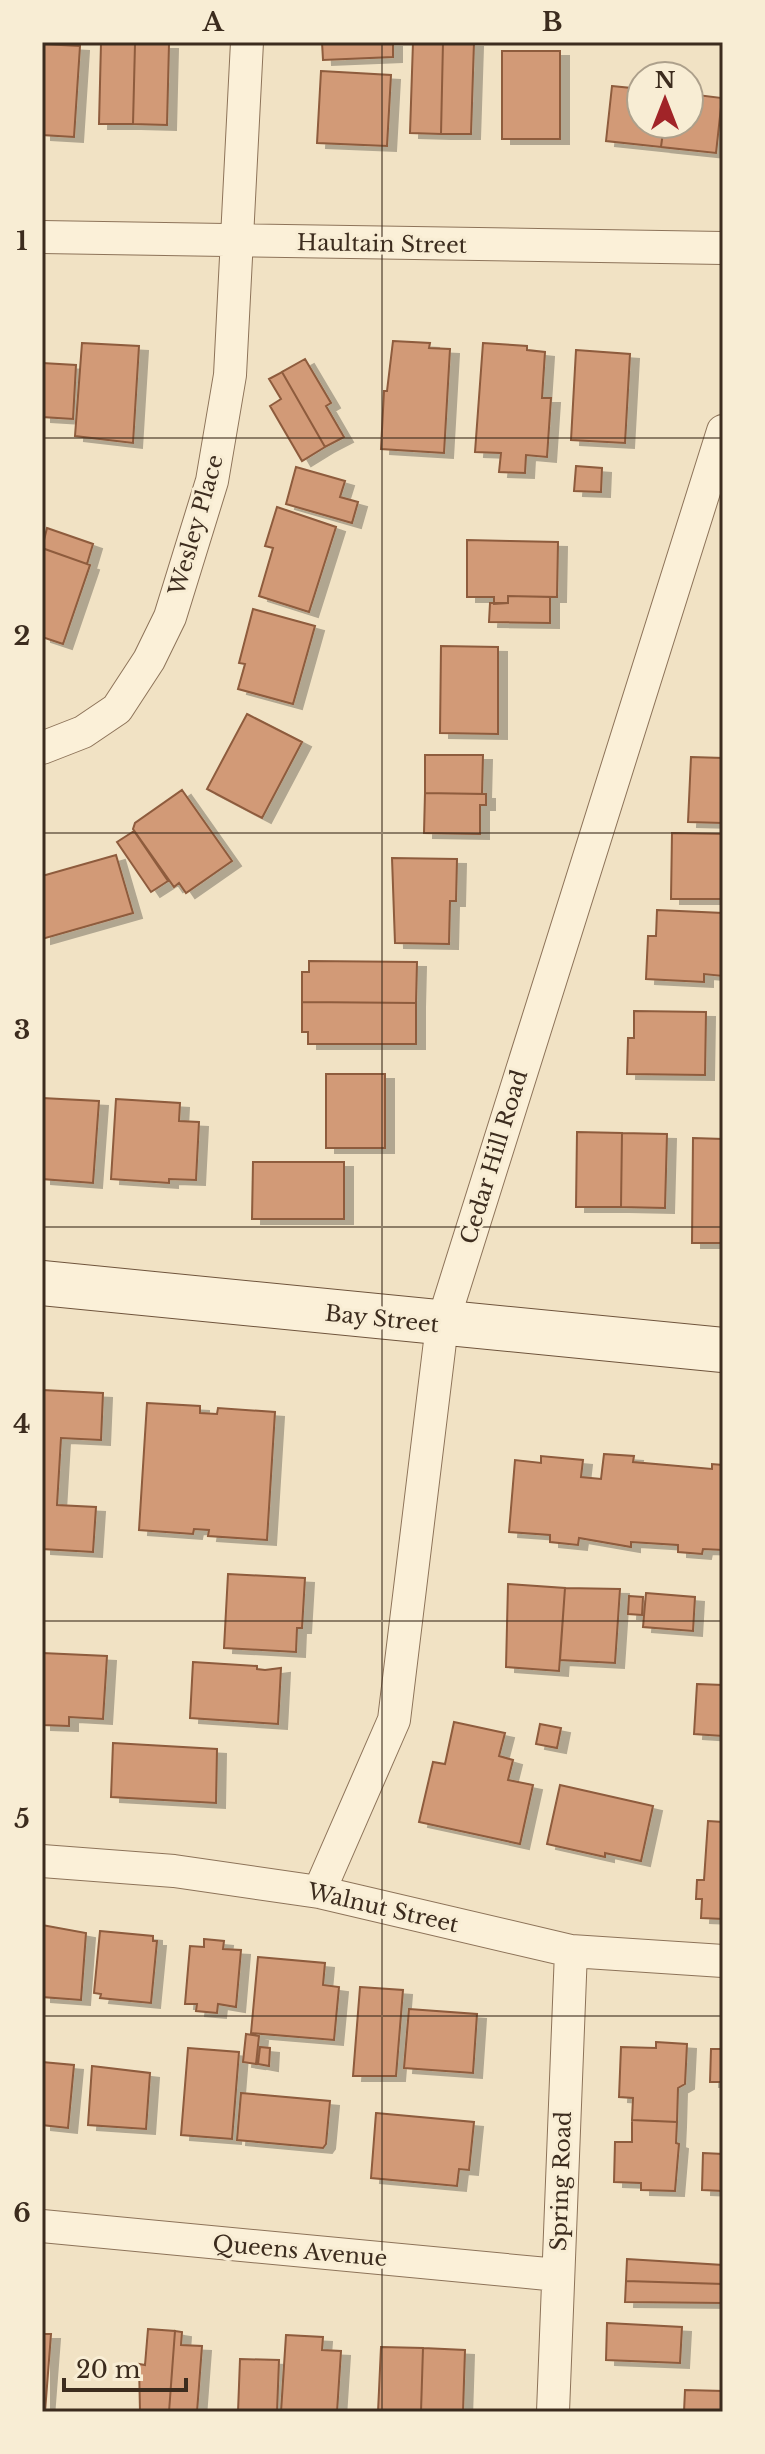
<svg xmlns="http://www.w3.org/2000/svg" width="765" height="2454" font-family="'Libre Baskerville',serif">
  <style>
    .building { fill: #d29a77; stroke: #8e5b3d; stroke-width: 2; filter: url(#shadow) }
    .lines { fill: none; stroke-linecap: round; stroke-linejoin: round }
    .minor-casing { stroke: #8d7359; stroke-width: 34 }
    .secondary-casing { stroke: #6f543c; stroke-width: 46 }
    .minor { stroke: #fbf0d8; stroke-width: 32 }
    .secondary { stroke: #fbf0d8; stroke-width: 44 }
    .grid { fill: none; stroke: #3c2c1e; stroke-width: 2; stroke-opacity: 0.55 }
    .labels { text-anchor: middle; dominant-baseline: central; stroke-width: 6; stroke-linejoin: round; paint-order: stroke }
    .street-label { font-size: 22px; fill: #3c2c1e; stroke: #f8edd4 }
    .neatline { fill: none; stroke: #3c2c1e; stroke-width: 3 }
    .grid-label { font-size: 26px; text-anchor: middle; font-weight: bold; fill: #3c2c1e }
  </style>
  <defs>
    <filter id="shadow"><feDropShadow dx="9" dy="5" stdDeviation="0" flood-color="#0004"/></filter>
  </defs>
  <rect width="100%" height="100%" fill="#f1e2c4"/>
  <path class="building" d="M322,42H393V57L323,60Z
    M413,42H443L441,134L410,133Z
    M443,42H474L471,134H441Z
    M101,43L135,44L133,124H99Z
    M42,44L80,46L74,137L42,135Z
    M135,44H169L167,125L133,124Z
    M502,51H560V139H502Z
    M321,71L391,75L387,146L317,143Z
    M612,86L641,89V124H664L661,147L606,141Z
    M689,94L722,98L716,153L661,147L664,124H689Z
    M393,341L430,343L429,348L450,349L444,453L381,449L384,391H387Z
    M82,343L139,346L133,443L75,436Z
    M483,343L527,346V350L545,352L542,398H551L547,457L526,455L525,473L499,472L501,453L475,452Z
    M576,350L630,354L625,443L571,440Z
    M305,359L331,403L326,406L344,437L325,447L282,372Z
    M42,363L76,365L73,419L42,417Z
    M282,372L325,447L302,461L270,406L281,399L269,379Z
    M576,466L602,468L601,492L574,491Z
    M296,467L345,481L340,497L358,502L352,523L286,504Z
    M277,507L336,527L309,612L259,596L273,548L265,546Z
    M47,528L93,544L87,564L42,548Z
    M467,540L558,542L557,597L508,596V603L494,604V597H467Z
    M42,548L90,565L63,644L42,637Z
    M508,596L550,597V623L489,622L490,603H508Z
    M253,609L315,626L293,704L238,689L245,664L239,663Z
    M441,646L498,647V734L440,733Z
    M247,714L302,742L262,818L207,789Z
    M425,755H483L482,794L425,793Z
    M691,757L723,758V823L688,822Z
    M182,790L232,861L186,893L179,883L174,887L133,829L135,823Z
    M425,793L486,794V805H480V834L424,833Z
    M134,831L168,881L151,892L117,842Z
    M672,833L723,834V899H671Z
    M116,855L133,913L42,939V876Z
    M392,858L457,859L456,901H450L449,944L395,943Z
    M657,910L723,913V976L704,974V982L646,979L648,936H656Z
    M309,961L417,962L416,1003L302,1002V972H309Z
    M302,1002L416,1003V1044H308V1032H302Z
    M634,1011L706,1012L705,1075L627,1074L628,1038H634Z
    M326,1074H385V1148H326Z
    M42,1098L99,1101L93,1183L42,1179Z
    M116,1099L180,1103L179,1121L199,1122L196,1180L169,1179V1183L111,1179Z
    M577,1132L622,1133L621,1207H576Z
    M622,1133L667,1134L665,1208L621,1207Z
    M693,1138L723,1139V1243H692Z
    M253,1162H344V1219H252Z
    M42,1390L103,1393L101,1440L61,1438L57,1505L96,1507L93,1552L42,1549Z
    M147,1403L200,1406V1413L217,1414L218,1408L275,1412L267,1540L208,1536L209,1530L194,1529L193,1534L139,1530Z
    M604,1454L634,1456L633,1462L712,1469V1464L723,1465V1550L703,1549L702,1554L678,1552V1545L631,1542V1547L579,1538L578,1545L550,1542V1535L509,1532L515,1460L541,1463V1456L583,1460L581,1477L601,1479Z
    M228,1574L305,1578L302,1628H297L296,1652L224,1648Z
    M508,1584L565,1588L559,1671L506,1667Z
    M565,1588L620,1589L615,1663L560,1660Z
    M646,1593L695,1597L693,1631L643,1627Z
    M629,1596L643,1597L642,1615L628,1614Z
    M42,1653L107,1656L103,1719L69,1717V1726L42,1725Z
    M193,1662L257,1666V1669L265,1670L281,1668L278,1724L190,1718Z
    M697,1684L723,1685V1736L694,1734Z
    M454,1722L505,1733L499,1756L513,1760L508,1780L533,1785L520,1844L419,1822L433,1762L445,1764Z
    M540,1724L561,1728L557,1748L536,1744Z
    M113,1743L217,1749L216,1803L111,1797Z
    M560,1785L653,1806L641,1861L605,1853V1857L547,1844Z
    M708,1821L723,1822V1919L701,1918L702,1899H696L697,1880H704Z
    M42,1925L86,1933L81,2000L42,1997Z
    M100,1931L153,1936V1941H157L151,2003L100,1998L101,1994L94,1993Z
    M204,1939L224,1941L223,1949L241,1950L236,2007L218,2004L217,2013L196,2011L197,2004H185L190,1946L204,1947Z
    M258,1957L325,1963L323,1985L339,1987L334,2040L251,2033Z
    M360,1987L403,1990L396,2076H353Z
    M409,2009L477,2014L473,2073L404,2068Z
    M246,2034L259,2036L256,2064L243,2062Z
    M656,2042L687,2044L685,2084L678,2088L677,2122L632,2120L633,2098L619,2097L621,2047L656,2048Z
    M260,2047L270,2048L269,2066L258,2064Z
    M188,2048L239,2052L232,2139L181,2135Z
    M711,2049H723V2082H710Z
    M42,2062L74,2065L68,2128L42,2125Z
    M92,2066L150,2073L146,2129L88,2125Z
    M241,2093L330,2101L326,2144L323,2148L237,2140Z
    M376,2113L474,2122L469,2170L459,2169L457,2186L371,2178Z
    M632,2120L677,2122L676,2143L679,2144L675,2191L641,2190V2183L614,2182L615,2142H632Z
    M703,2153L723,2154V2191L702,2190Z
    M627,2259L723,2265V2284L626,2281Z
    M626,2281L723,2284V2303L625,2302Z
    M607,2323L682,2327L680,2363L606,2360Z
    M148,2329L175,2331L169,2412H140L139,2364L145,2365Z
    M175,2331L182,2332L181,2345L202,2346L197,2412H169Z
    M42,2334H51L45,2412H42Z
    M286,2335L323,2337L322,2350L341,2351L337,2412H281Z
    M381,2347L423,2348L421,2412H378Z
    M423,2348L465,2350L463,2412H421Z
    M240,2359L279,2360L277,2412H238Z
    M685,2390L723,2391V2412H684Z"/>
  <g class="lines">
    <defs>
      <path id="minor" d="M42,237L723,248
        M42,748L83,732L117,709L149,660L170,617L212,481L230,375L247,42
        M42,1861L174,1871L319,1892L571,1951L723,1961
        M319,1892L394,1720L442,1325L723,431
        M42,2226L558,2275
        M553,2412L571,1951"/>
      <path id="secondary" d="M42,1283L723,1350"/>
    </defs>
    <use href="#minor" class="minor-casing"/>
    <use href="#secondary" class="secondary-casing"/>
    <use href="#minor" class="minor"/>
    <use href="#secondary" class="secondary"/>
  </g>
  <path class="grid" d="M382,42V2412M42,438H723M42,833H723M42,1227H723M42,1621H723M42,2016H723"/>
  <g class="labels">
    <g class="street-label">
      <text transform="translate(382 244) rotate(1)">Haultain Street</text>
      <text transform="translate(196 525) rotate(-74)">Wesley Place</text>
      <text transform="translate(494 1157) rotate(-73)">Cedar Hill Road</text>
      <text transform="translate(382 1319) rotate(6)">Bay Street</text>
      <text transform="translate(383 1908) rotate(13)">Walnut Street</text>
      <text transform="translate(561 2181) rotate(-88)">Spring Road</text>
      <text transform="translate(300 2251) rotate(5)">Queens Avenue</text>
    </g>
  </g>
  <rect width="765" height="2454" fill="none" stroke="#f8edd4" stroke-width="88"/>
  <g transform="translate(665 100)"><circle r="38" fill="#f8edd4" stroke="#ada08b" stroke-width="2"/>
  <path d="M0-6L14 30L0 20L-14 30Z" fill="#a12428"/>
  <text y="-12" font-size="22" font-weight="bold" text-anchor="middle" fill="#3c2c1e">N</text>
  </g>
  <path d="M64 2378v12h122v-12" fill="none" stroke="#3c2c1e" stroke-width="4"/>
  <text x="76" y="2378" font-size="24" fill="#3c2c1e" stroke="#f8edd4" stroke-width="6" paint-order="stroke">20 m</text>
  <rect x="44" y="44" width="677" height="2366" class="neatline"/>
  <g class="grid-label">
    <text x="213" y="31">A</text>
    <text x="552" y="31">B</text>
    <text x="22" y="250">1</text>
    <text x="22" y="645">2</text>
    <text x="22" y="1039">3</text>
    <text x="22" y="1433">4</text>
    <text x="22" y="1828">5</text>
    <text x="22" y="2222">6</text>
  </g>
</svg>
